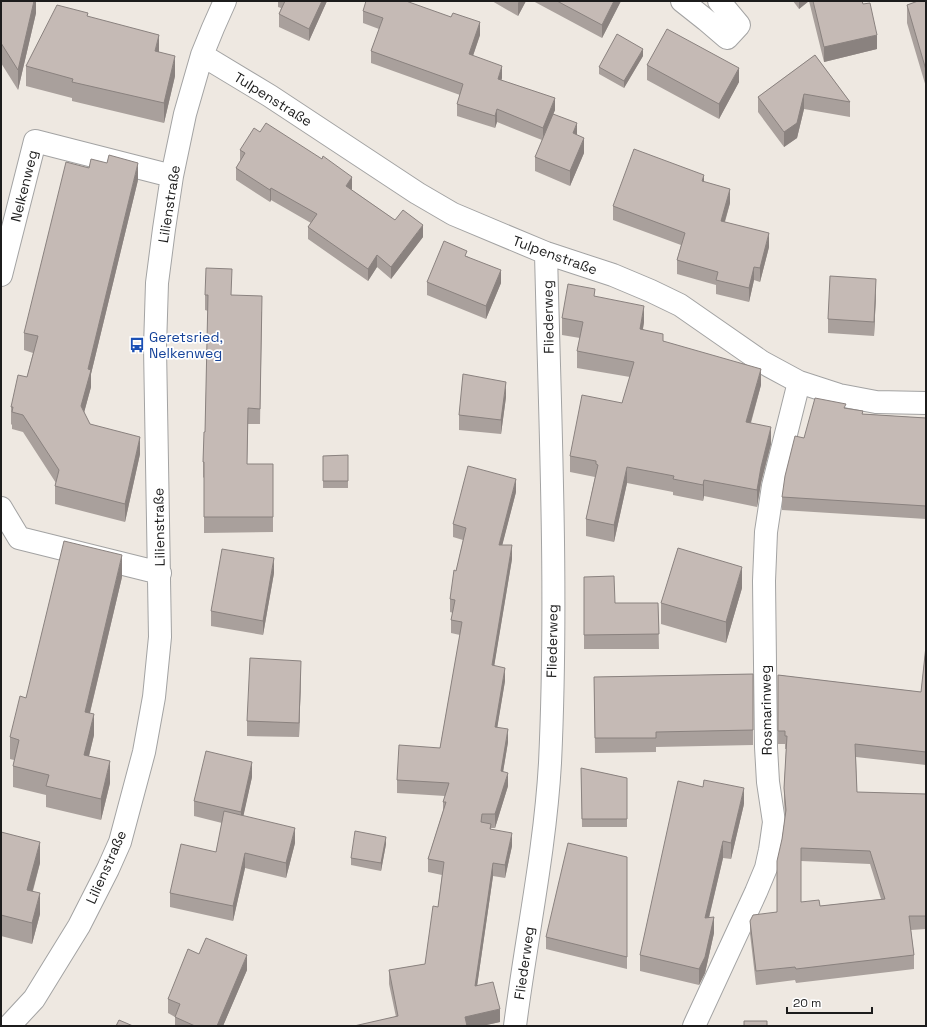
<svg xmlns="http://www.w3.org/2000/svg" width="927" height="1027" font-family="'Space Grotesk',sans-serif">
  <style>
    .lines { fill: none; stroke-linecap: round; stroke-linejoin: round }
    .street-casing { stroke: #a3a3a3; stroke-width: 24 }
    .street { stroke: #fff; stroke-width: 22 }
    .wall { fill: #a9a09c; fill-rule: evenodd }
    .shaded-wall { fill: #8a827f }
    .building { fill: #c5bab5; stroke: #8a827f; fill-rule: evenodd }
    .labels { text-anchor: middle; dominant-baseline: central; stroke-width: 3.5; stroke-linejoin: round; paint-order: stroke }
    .street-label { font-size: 14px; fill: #1c1c1c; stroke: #fff }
    .transit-label { font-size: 14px; fill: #164399; stroke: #fff; text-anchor: start }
  </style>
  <rect width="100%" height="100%" fill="#eee8e1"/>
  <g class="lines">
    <defs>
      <path id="street" d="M682,1L706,20L727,38L739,25L719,1
        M202,55L270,96L417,193L453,214L546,253L613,275L651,291L680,305L762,362L799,382L839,395L876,402L926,403
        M1,275L35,141L172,176
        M1,508L19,538L160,573
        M9,1026L34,999L79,926L108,869L120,842L144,752L154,697L160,637L155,347L157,283L164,229L172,176L185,114L202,55L213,28L225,1
        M515,1026C526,939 545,851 550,763C558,593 550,423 546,253
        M694,1026L756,892L766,868L770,850L774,822L768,782L766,747L764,581L766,532L773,486L799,382"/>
    </defs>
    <use href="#street" class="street-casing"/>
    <use href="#street" class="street"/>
  </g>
  <path class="wall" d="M1,1H36V13L18,90L1,63Z
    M278,1H327L309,41L279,27V14L281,8L278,7Z
    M492,1H526L518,16Z
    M533,1H621L602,38Z
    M793,1H809L799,9Z
    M809,1H862L877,49L824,62Z
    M926,1V87L907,23V5Z
    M363,11L480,35L473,56L502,78L501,80L555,110L553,114L577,135L584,153L570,186L535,171V157L542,140L497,122L495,128L457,116V104L460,95L371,63V51L379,29L363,23Z
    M88,17L159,52L175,76L164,123L72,101V98L26,86V66Z
    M815,55L850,102V117L804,109L797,138L784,147L758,112V97Z
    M643,56L624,88L599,74V67Z
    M647,65L739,82L719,119L647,80Z
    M240,150L352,189V190L395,220L423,237L391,279L377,267L368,281L308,239V227L311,223L271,200L270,202L236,180V168L240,162Z
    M138,180L91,374V387L84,412L90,424L140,454L125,522L55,504V486L56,483L23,432L12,429V425L11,424V407L27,377L33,353L24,350V333Z
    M704,182L730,203L725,222L769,247L760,282L754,280L749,302L716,294V285L677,274V260L681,245L613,220V206Z
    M467,256L501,283L486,319L427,295V282Z
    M876,294L874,336L828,333V319Z
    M205,295H232L262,312L260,424H248L247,464H273V532L204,533V478L203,477V462L205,432L208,311L205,310Z
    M595,296L644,322L643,329L663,341L761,385L751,423L771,444L761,483L757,507L704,496L703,501L673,495V492L627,483L614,542L586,536V519L595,477L570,472V456L622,403L630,377L577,368V351L580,338L562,335V318Z
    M506,397L501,434L459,430V415Z
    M846,408L863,414L926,418V519L782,510V497L804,438Z
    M348,455V488H323V456Z
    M516,492L502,545L512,559L494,666L505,681L497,728L508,742L503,772L508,786L495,828H491V829L512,846L505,878L493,876L477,986L500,1022L482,1026H354L396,1017L389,984V970L425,964L438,907L442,875L428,872V859L443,811V802L445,796L397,793V780L440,748L460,635L451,633V620L453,613L450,612V599L463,540L453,537V524Z
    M274,573L263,635L211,626V611Z
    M122,577L90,713L94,735L89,756L110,783L101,820L46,807V795L13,787V766L14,760L10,759V737L26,698Z
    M584,577L615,603H658L659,649H584Z
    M742,588L726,643L661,624V603Z
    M926,646V765L856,757L857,792L926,794V929L911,930L914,955V969L796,983L795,980L756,985L750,934V921L777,912L782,839L785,817L784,801V788L786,749H785V744H778V675L921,692ZM801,861L870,864L881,899L820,906L801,902Z
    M753,674V745L656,747V752L595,753L594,677Z
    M301,676L299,737L247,736V721Z
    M581,768L627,778V827H582Z
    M252,777L243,816L295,843L286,878L245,868L233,921L170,907V893L216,852L222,823L194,816V801Z
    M744,804L731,859L723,858L709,918L714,933L705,973L699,985L640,971V955Z
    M1,832L40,863L33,891L40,914L32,944L1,936Z
    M386,844L381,871L351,865V858Z
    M627,857V969L546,949V937Z
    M199,954L247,970L223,1026H175V1017L168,1013V999Z"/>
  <path class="shaded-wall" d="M34,1H36V13L18,90V70Z
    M322,1H327L309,41V29Z
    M519,1H526L518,16V3Z
    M614,1H621L602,38V25Z
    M799,1H809L799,9Z
    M480,22V35L469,67V54Z
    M159,35V54L155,51Z
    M877,35V49L824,62V47Z
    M643,49V56L624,88V81Z
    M175,56V76L164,123V103Z
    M502,66V78L498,91V79Z
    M739,68V82L719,119V104Z
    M804,94V109L797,138L784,147V132Z
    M555,98V110L543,140V128Z
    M497,109V122L495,128V116Z
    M577,123V138L573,133Z
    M584,138V153L570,186V171Z
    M138,163V180L91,374V387L81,424V406L88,369Z
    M704,175V189L702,181Z
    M352,177V189L346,198V186Z
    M271,188V200L270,202V190Z
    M730,189V203L721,234V221Z
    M423,225V237L391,279V267Z
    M769,233V247L760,282V268Z
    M377,255V267L368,281V269Z
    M754,267V280L749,302V288Z
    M501,270V283L486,319V306Z
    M876,279V294L874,336V322Z
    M644,306V322L640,345V329Z
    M761,369V385L746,439V422Z
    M506,382V397L501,434V420Z
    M771,427V444L761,483L757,507V490L761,467Z
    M140,437V454L125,522V504Z
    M627,467V483L614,542V525Z
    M516,479V492L499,558V545Z
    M704,480V496L703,501V485Z
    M512,545V559L492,679V665Z
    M122,555V577L85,733V712Z
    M274,558V573L263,635V621Z
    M742,567V588L726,643V622Z
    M301,661V676L299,737V723Z
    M505,668V681L495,741V727Z
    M94,714V735L84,776V755Z
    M508,729V742L501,784V771Z
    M110,761V783L101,820V799Z
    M252,762V777L241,827V812Z
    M508,773V786L495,828V814Z
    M744,788V804L731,859V843Z
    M295,828V843L286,878V863Z
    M512,833V846L505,878V865Z
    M386,837V844L381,871V863Z
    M723,841V858L705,934V918Z
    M40,842V863L27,911V890Z
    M245,853V868L233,921V906Z
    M493,863V876L475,1000V986Z
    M40,893V914L32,944V923Z
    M714,917V933L705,973L699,985V969Z
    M247,955V970L223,1026H217Z
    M500,1009V1022L482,1026H465V1017Z"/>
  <path class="building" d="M1,1H34L18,70L1,43Z
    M285,1H322L309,29L279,14Z
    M366,1H406L451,17L453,13L480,22L469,54L502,66L498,79L555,98L543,128L497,109L495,116L457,104L463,84L371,51L383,18L363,11Z
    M557,1H614L602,25Z
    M813,1H862L863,4L870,3L877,35L824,47Z
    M918,1H926V70L907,5Z
    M57,5L88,13L87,16L159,35L155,51L175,56L164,103L72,82L73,79L26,66Z
    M667,29L739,68L719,104L647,65Z
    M617,34L643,49L624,81L599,67Z
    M815,55L850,102L804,94L797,123L784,132L758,97Z
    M553,114L577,123L573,133L584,138L570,171L535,157Z
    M266,123L322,159L323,156L352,177L346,186L395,220L403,210L423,225L391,267L377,255L368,269L308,227L317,214L271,188L270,190L236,168L245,153L240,150L254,128L260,132Z
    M634,149L704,175L702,181L730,189L721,221L769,233L760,268L754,267L749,288L716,280L718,272L677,260L685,233L613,206Z
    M109,155L138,163L88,369L91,370L81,406L90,424L140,437L125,504L55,486L59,470L23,415L12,412L13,407H11L18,375L27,377L38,336L24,333L66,162L89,168L91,159L107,163Z
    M444,241L467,251L465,256L501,270L486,306L427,282Z
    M206,268L232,269L231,295L262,296L260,409L248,408L247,464H273V517H204V462H203L204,432H205L208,295H205Z
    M830,276L876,279L874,322L828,319Z
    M568,284L595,289L594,296L644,306L640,329L663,334V341L761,369L746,422L771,427L761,467L757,490L704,480L703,485L673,479L674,476L627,467L614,525L586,519L598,465L596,464V461L570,456L582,395L622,403L634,362L577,351L583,322L562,318Z
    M463,374L506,382L501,420L459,415Z
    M815,398L846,404L844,408L863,411L862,414L926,418V506L782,497L785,476L795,436L804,438Z
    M348,455V481H323V456Z
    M468,466L516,479L499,545H512L492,665L505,668L495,727L508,729L501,771L508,773L495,814H482L481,822L491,824L490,829L512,833L505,865L493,863L475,986L493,982L500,1009L465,1017L467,1026H354L398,1016L389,970L425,964L433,906L438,907L444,862L428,859L446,802H443L449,783L397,780L399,745L440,748L462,622L451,620L455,600L450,599L454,570L456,571L466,528L453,524Z
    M64,541L122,555L85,712L94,714L84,755L110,761L101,799L46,786L49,775L13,766L19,740L10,737L20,696L26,698Z
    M678,548L742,567L726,622L661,603Z
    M222,549L274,558L263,621L211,611Z
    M614,576L615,603H658L659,634L584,635V577Z
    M926,646V752L855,744L857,792L926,794V916H909L914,955L796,969L795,967L756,971L750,921L753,915L777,912V861L782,839L786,810L784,788L787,736H785V731H778V675L921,692ZM801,848L870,851L885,899L820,906L819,900L801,902Z
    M250,658L301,661L299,723L247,721Z
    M753,674V730L656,732V738H595L594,677Z
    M206,751L252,762L241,812L194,801Z
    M581,768L627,778V819H582Z
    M704,780L744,788L731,843L723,841L705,918L714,917L705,957L699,969L640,955L678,781L703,787Z
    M224,811L295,828L286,863L245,853L233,906L170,893L181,844L216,852Z
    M355,831L386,837L381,863L351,858Z
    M1,832L40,842L27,890L40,893L32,923L1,915Z
    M568,843L627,857V957L546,937Z
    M206,938L247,955L217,1026H195L175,1017L180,1004L168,999L188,949L199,954Z
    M119,1020L133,1026H116Z
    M744,1021H767V1026H744Z"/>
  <defs>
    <symbol id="bus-bare" viewBox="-9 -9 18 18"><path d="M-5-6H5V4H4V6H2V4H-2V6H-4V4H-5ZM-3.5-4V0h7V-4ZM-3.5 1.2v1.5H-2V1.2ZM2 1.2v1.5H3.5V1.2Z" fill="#1a4fb4" stroke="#fff" stroke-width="2.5" paint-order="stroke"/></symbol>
  </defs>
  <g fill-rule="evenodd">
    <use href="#bus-bare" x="126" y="334" width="22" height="22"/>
  </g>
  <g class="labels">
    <g class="street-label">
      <text transform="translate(273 99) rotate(32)">Tulpenstraße</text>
      <text transform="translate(24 186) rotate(-76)">Nelkenweg</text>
      <text transform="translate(169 204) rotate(-81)">Lilienstraße</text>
      <text transform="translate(555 255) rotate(20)">Tulpenstraße</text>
      <text transform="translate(548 317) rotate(-91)">Fliederweg</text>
      <text transform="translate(159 527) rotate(-91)">Lilienstraße</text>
      <text transform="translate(552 641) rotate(-89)">Fliederweg</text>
      <text transform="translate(766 710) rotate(-91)">Rosmarinweg</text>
      <text transform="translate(106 867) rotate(-66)">Lilienstraße</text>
      <text transform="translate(524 963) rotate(-82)">Fliederweg</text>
    </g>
    <g class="transit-label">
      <text x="149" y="337">Geretsried,<tspan x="149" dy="16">Nelkenweg</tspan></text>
    </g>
  </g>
  <rect width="927" height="1027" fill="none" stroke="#1c1c1c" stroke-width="4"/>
  <path d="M787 1007v6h85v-6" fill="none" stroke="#1c1c1c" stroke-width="2"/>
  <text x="793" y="1007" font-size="12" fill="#1c1c1c" stroke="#ffffff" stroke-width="3" paint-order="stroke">20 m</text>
</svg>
